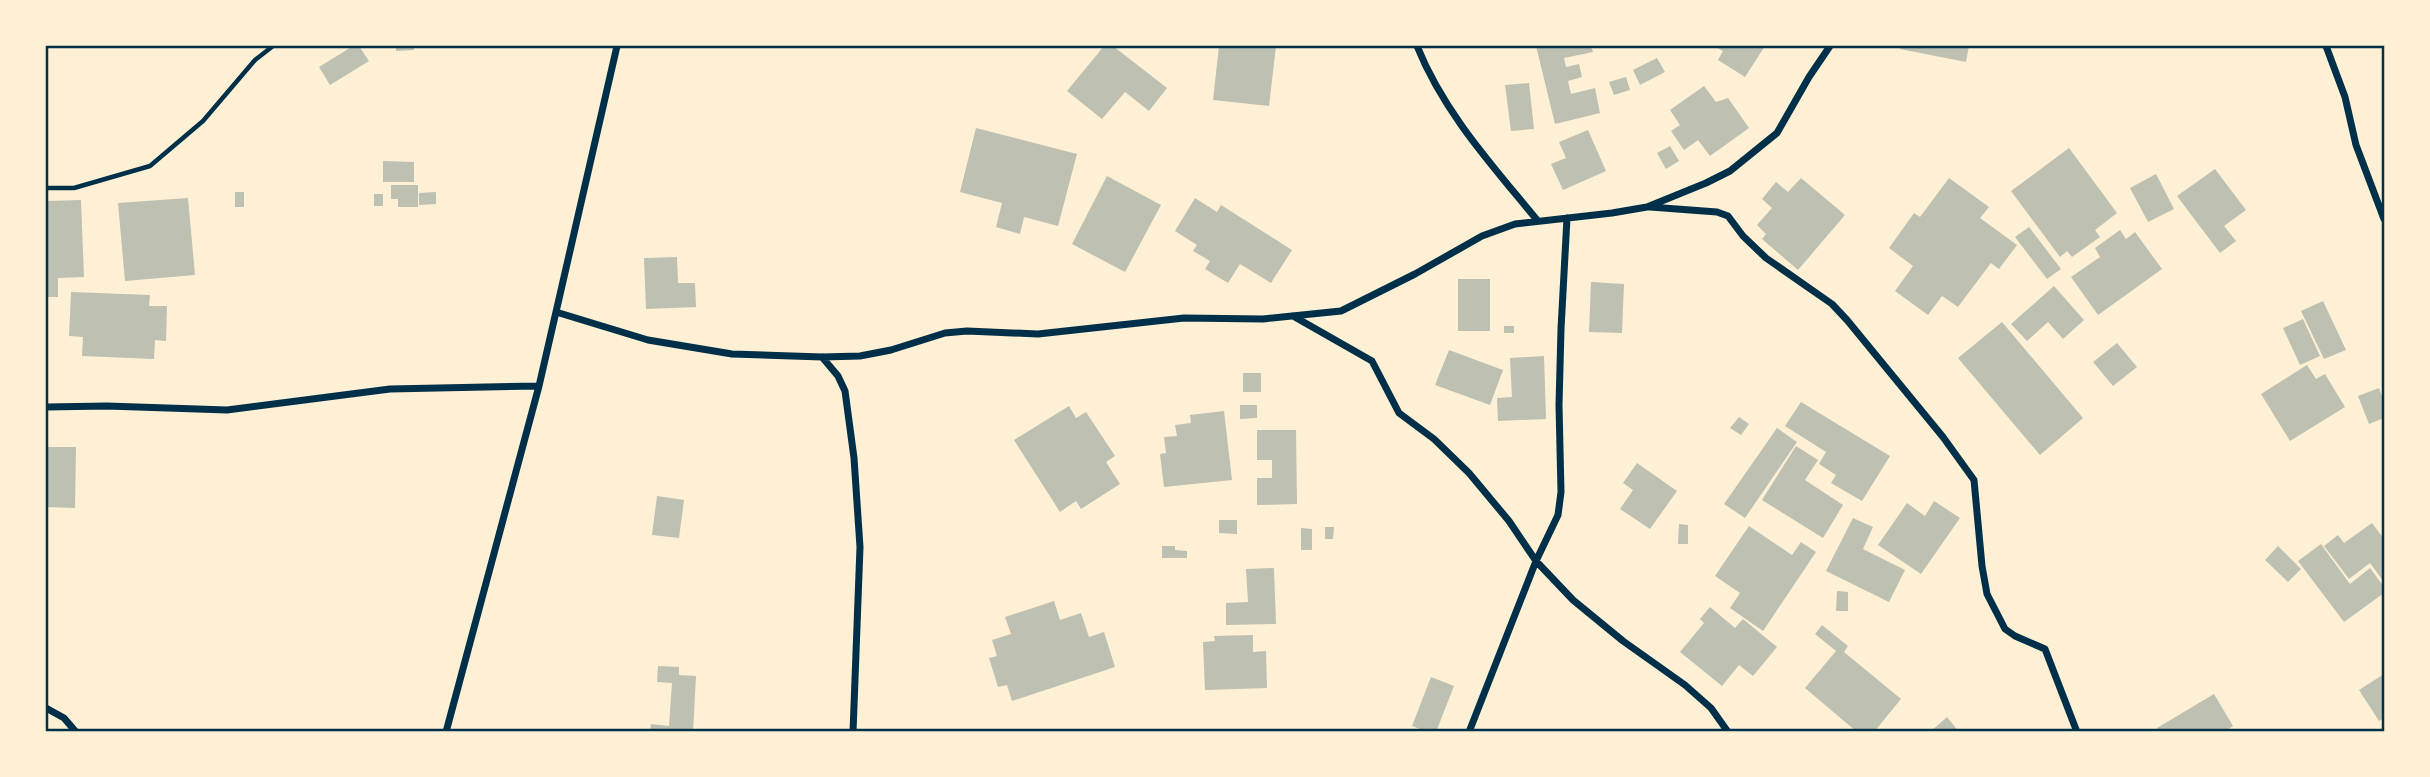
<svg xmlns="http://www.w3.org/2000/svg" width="2430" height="777" font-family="'Times New Roman',serif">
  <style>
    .building { fill: #bec0b2 }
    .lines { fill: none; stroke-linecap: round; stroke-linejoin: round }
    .path { stroke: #003049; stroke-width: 4.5 }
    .minor { stroke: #003049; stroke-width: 7 }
    .neatline { fill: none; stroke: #003049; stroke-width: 2.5 }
  </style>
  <rect width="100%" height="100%" fill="#fdf0d5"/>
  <path class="building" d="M353,46H359L369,61L330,85L319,67Z
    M396,46H414V50L396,51Z
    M1104,46H1113L1167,88L1149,111L1125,92L1102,119L1067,91Z
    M1219,46H1276L1269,106L1213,100Z
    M1536,46H1591L1593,52L1564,58L1566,67L1579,64L1582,77L1568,81L1571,94L1595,88L1600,113L1555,124Z
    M1714,46H1765L1745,77L1718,60L1723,51Z
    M1901,46H1969L1966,62L1900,49Z
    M1657,58L1665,72L1640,85L1633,70Z
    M1626,77L1630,90L1614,95L1609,82Z
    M1529,83L1534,129L1511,131L1505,85Z
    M1704,86L1716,102L1728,98L1749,128L1710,156L1698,140L1684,150L1671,131L1680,125L1670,110Z
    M976,128L1077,154L1058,226L1024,217L1020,234L996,227L1002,203L960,192Z
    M1588,130L1606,171L1563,190L1551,164L1566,158L1559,142Z
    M1670,146L1679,161L1666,169L1657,153Z
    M2069,148L2117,213L2095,230L2100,237L2072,257L2067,251L2060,257L2011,191Z
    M383,161L414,162V182H383Z
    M2215,169L2246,210L2224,226L2236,241L2220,253L2177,196Z
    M2156,174L2174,209L2148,222L2130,188Z
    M1107,176L1161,205L1125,272L1072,244Z
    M1801,178L1845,215L1798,270L1762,239L1766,234L1757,225L1772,208L1762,199L1776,182L1788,192Z
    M1949,178L1989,207L1980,218L2017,245L1999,269L1991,263L1958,307L1942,296L1928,315L1895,291L1913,266L1889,248L1914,213L1920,217Z
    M391,185H418V207H398V199H391Z
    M235,192H244V207H235Z
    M436,192V204L419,205V193Z
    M374,194H383V206H374Z
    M188,198L195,275L125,281L118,203Z
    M1195,198L1217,212L1221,205L1292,250L1271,283L1240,264L1228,283L1205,269L1210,261L1193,251L1197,245L1175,231Z
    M81,200L84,277L58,278V297H46V201Z
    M2029,227L2061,269L2047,279L2015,237Z
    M2120,230L2126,239L2135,232L2162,269L2098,315L2071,277L2100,257L2095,248Z
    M677,257L678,283H695L696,307L646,309L644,258Z
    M1458,279H1490V331H1458Z
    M1591,282L1624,284L1622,333L1589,332Z
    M2054,286L2084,320L2063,339L2048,322L2027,341L2011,324Z
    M71,292L150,295L149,306H167L166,341L155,340L154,359L82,356L83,337L69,336Z
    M2323,301L2346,350L2324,359L2301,311Z
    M2303,319L2320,356L2300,365L2283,328Z
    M2002,322L2083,418L2040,455L1958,358Z
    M1504,326H1514V333H1504Z
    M2117,343L2137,367L2113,386L2093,362Z
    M1449,350L1503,370L1490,405L1435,385Z
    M1544,356L1546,419L1498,421L1497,398L1512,397L1510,358Z
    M2307,365L2316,379L2325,374L2345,407L2290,441L2261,394Z
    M1243,373H1261V392H1243Z
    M2379,388L2384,402V418L2369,424L2358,396Z
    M1801,402L1890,456L1862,501L1831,483L1836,475L1819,464L1826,452L1785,426Z
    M1240,405H1257V418L1240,419Z
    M1069,406L1076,418L1086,412L1115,456L1106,462L1120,484L1081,509L1076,501L1060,512L1014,440Z
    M1224,411L1232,480L1164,487L1160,454L1166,453L1164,437L1177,436L1175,425L1191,423L1190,415Z
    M1739,417L1749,424L1741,435L1730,428Z
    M1777,428L1797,442L1745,518L1724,504Z
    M1257,430H1296L1297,504L1257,505V478H1272V460H1257Z
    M1796,446L1818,460L1805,480L1843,505L1823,538L1762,500Z
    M46,447H76L75,508L46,507Z
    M1637,463L1677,491L1650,529L1620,509L1633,490L1623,483Z
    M657,496L684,500L679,538L652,535Z
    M1934,501L1960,518L1921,574L1878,545L1907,503L1925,516Z
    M1853,518L1873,527L1863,549L1905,570L1889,602L1826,571Z
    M1219,520H1237V534L1219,533Z
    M2372,523L2384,539V582L2370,563L2349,579L2324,546L2338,535L2344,543Z
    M1679,524L1688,525V544H1678Z
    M1749,526L1792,555L1801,542L1816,552L1763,631L1730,608L1740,593L1715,576Z
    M1325,527H1334L1333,539H1325Z
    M1301,528L1312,529V550H1301Z
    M2321,544L2350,584L2370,568L2384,587V593L2344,622L2298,561Z
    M1162,546H1175V550L1187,551V558H1162Z
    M2278,546L2301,569L2288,582L2265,560Z
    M1274,568L1276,624L1226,625V603L1248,602L1246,569Z
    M1837,591L1848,592V611H1836Z
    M1054,601L1060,620L1081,613L1089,637L1104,632L1115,667L1012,701L1007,685L998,687L989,658L997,656L992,640L1011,634L1005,617Z
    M1710,607L1735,628L1743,619L1777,647L1753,676L1739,665L1722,686L1680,652L1704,623L1700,619Z
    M1822,625L1848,646L1844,652L1901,699L1874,732H1857L1805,688L1836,651L1815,634Z
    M1253,635V652L1266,651L1267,688L1205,690L1203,642L1215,641L1214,636Z
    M658,666L679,667V675L696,676L693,732H650L651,724L669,726L672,683L657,682Z
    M2384,674V718L2379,721L2359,690Z
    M1431,677L1454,686L1436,732H1428L1412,726Z
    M2214,694L2233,726L2224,732H2159L2157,728Z
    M1947,717L1959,732H1930Z"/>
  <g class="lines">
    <path class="path" d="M46,188H74L150,166L203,121L255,60L273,46"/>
    <path class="minor" d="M1417,46C1444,113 1492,165 1537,220
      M2326,46L2345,97L2356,145L2384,219
      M1650,207L1717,212L1728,216L1743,236L1766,258L1832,304L1847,320L1943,437L1974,480L1982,566L1987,594L2005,629L2015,636L2045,649L2077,732
      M556,312L648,340L732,354L822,357L860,356L891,350L945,333L967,331L1038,334L1184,318L1263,319L1341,311L1415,274L1482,236L1515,224L1612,213L1647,207L1706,183L1730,171L1777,133L1809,77L1830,46
      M1293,316L1372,361L1399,413L1434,439L1469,473L1509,521L1536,561L1573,600L1623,641L1685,685L1711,708L1728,732
      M822,357L838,376L845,391L854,458L860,547L853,732
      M46,407L107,406L227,410L390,389L539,386
      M46,708L64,718L76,732
      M446,732L539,386L617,46
      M1469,732L1536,561L1558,515L1561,492L1559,405L1561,329L1567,218"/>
  </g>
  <rect width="2430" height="777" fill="none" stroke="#fdf0d5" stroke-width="94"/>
  <rect x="47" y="47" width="2336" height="683" class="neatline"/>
</svg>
